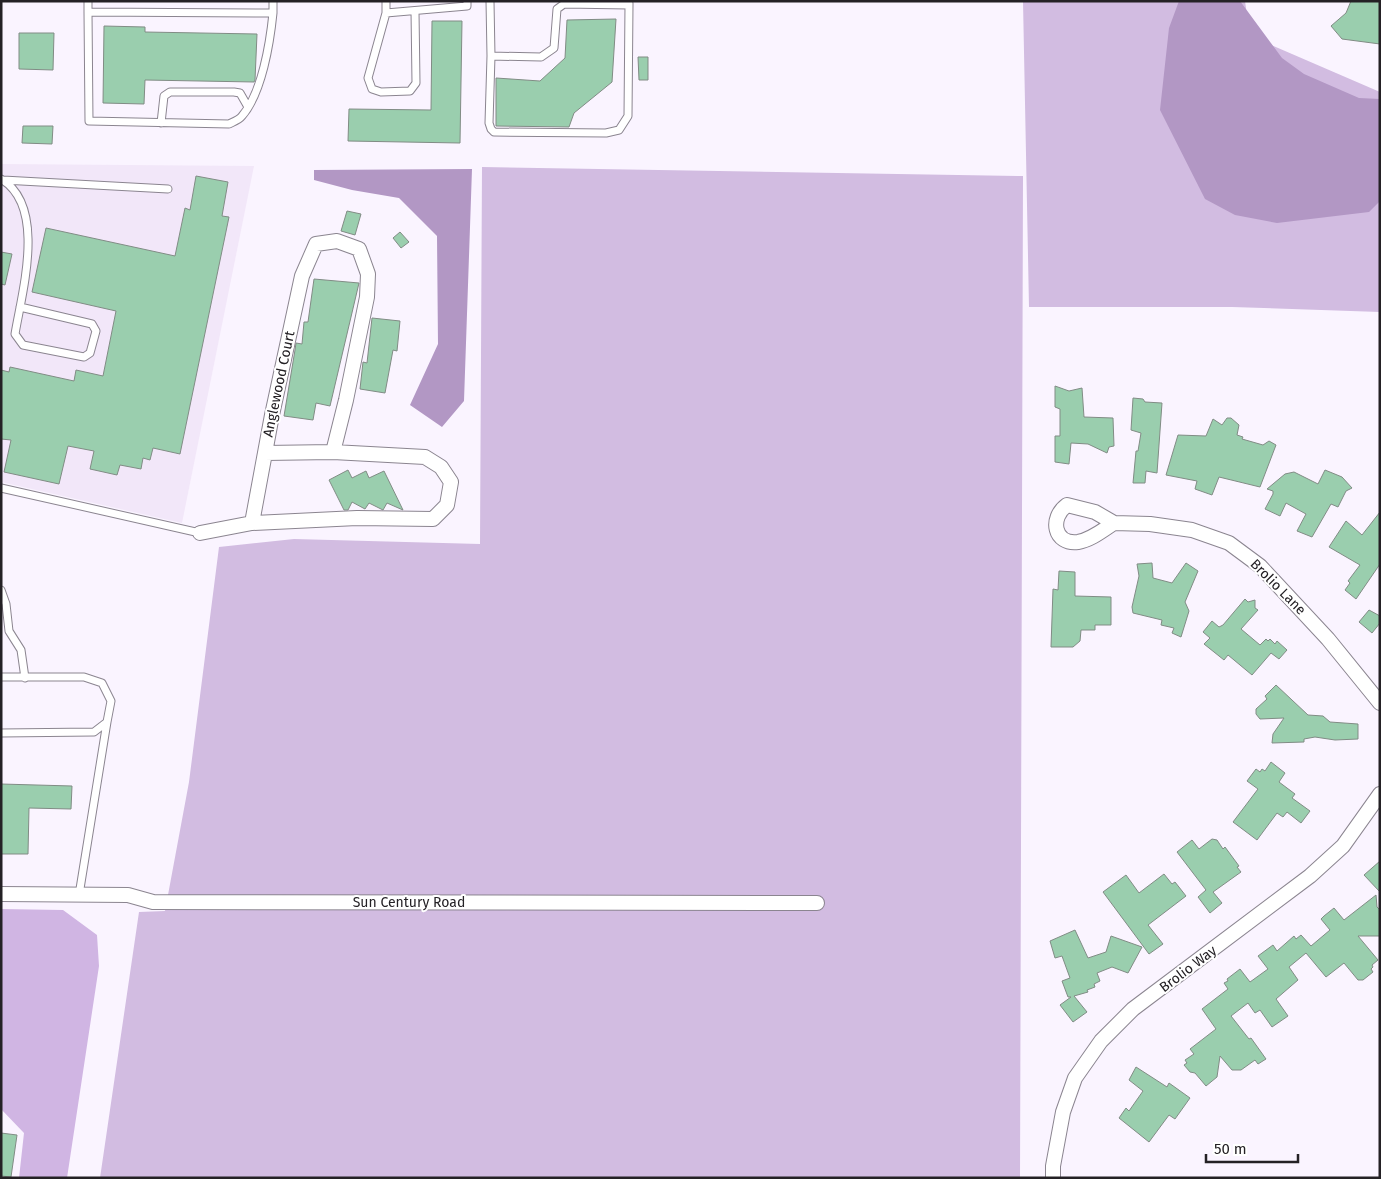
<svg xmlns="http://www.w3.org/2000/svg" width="1381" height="1179" font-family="'Fira Sans',sans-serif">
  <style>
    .built { fill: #f2e7f9 }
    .green { fill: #d2bce1 }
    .forest { fill: #d0b5e3 }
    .water { fill: #b297c4 }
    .building { fill: #9aceae; stroke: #818c85 }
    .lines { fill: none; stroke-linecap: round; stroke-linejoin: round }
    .service-casing { stroke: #8b8590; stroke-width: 9 }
    .minor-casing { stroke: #8b8590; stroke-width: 16 }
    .service { stroke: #fff; stroke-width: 7 }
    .minor { stroke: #fff; stroke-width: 14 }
    .labels { text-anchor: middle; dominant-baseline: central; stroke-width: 4; stroke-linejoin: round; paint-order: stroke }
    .street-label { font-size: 14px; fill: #242125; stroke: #fff }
  </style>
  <rect width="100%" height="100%" fill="#faf4ff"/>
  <path class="built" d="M1,164L254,166L182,523L1,482Z"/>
  <path class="green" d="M1023,1H1245L1250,36L1380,92V312L1232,307H1029Z
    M482,167L1023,176L1020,1178H100L139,912L165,911L189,782L219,547L294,539L480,544Z"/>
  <path class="forest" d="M1,909L63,910L97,935L99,966L67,1178H19L24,1133L1,1109Z"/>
  <path class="water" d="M1179,1H1240L1282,58L1304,74L1359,98L1380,99V201L1369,212L1277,223L1235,215L1205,199L1160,110L1169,28Z
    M472,169L464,401L442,427L410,405L438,344L437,236L399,198L352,190L314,180V170Z"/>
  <path class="building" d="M1351,1H1380V44L1342,39L1331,26L1346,13Z
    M616,19L612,82L574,113L569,127L496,126V78L540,81L565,58L567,20Z
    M432,21H462L460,143L348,141L349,109L431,110Z
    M104,26L145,27V32L257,34L255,80L254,82L145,80L144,104L103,103Z
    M19,33H54L53,70L19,69Z
    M638,57H648V80H639Z
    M23,126H53L52,144L22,143Z
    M196,176L228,182L222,216L229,217L180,454L153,448L150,460L143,458L141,469L120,465L117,475L90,469L94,451L68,446L59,484L4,472L11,440L1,439V370L9,372L10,367L74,381L76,370L103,376L116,311L32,292L46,228L175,256L185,208L190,210Z
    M347,211L361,214L355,235L341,231Z
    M400,232L409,242L401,248L393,238Z
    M1,252L12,254L5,285L1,284Z
    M314,279L359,283L330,406L316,403L313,420L284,416L295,350L296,343L302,344L304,322H308Z
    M372,318L400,321L397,351L393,350L385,393L360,389L363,362L367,363Z
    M1055,386L1069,391L1082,388L1084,417L1113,418L1114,446L1109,447L1107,453L1088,444L1071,443L1069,464L1055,462V436H1060V409L1055,407Z
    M1133,398L1143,399L1145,402L1162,403L1157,473L1146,471L1145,483H1133L1136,451H1138L1141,433L1131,430Z
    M1227,418H1231L1239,425L1237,435L1243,437L1242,439L1263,445L1269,441L1276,445L1260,487L1219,477L1212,495L1195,489L1197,481L1166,475L1178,435L1206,436L1213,419L1222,425Z
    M348,470L352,478L366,471L369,478L384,471L403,510L387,503L383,510L369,503L365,509L352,502L348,510H344L329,480Z
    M1325,470L1342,477L1352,488L1346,491L1338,507L1331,504L1312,537L1297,531L1306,514L1286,503L1280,516L1265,509L1273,494V491L1267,489L1285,474L1294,472L1318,484Z
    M1380,512V564L1356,599L1345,590L1350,583L1348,581L1360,565L1329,547L1346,521L1362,535Z
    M1152,563L1153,578L1172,583L1186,563L1198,571L1185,602L1189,611L1181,637L1172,633L1174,628L1161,625L1162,620L1133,613L1132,607L1139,576L1137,564Z
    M1059,571L1075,572V596L1111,597V625H1095V630H1081L1080,641L1073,647H1051L1053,589L1058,590Z
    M1245,599L1248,602L1255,600V608L1258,610L1241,629L1260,645L1266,639L1268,641L1270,639L1275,644L1277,641L1287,650L1279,659L1271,653L1252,675L1228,655L1224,660L1204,644L1210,638L1203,632L1212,621L1219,627L1223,625Z
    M1369,610L1380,616V623L1372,633L1359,622Z
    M1276,685L1308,715L1323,716L1330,722L1358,724V739L1335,740L1315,737L1304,739V742L1272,743L1273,734L1284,718L1260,719L1256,714V709L1267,699L1265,696Z
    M1271,762L1285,773L1279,782L1295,794L1292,798L1310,811L1301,823L1287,812L1283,817L1277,813L1257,840L1233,822L1258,789L1247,781L1256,769L1260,772L1262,769L1265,771Z
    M1,784L72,786L71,809L29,808L28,854H1Z
    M1212,839L1217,840L1223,849L1225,847L1239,866L1237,867L1241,872L1213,892L1222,903L1210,913L1198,897L1206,890L1177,852L1192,840L1199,849Z
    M1380,861V892L1364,875Z
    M1164,874L1172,884L1175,882L1186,896L1148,925L1163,944L1149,954L1103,892L1126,875L1139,893Z
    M1376,895L1377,907L1380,910V936H1358L1378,960L1372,965L1373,967L1371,969L1373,972L1363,980H1358L1344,963L1326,977L1306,953L1289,967L1298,980L1276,999L1288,1016L1272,1027L1260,1010L1255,1013L1248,1003L1231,1016L1249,1039L1251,1038L1266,1059L1258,1064L1255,1060L1241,1070H1232L1220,1056L1217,1077L1206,1086L1195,1073L1190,1072L1184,1065L1187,1063L1185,1060L1194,1054L1190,1049L1216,1029L1202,1009L1228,989L1224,983L1228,981L1227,979L1240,969L1250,982L1268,969L1258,956L1273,945L1277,951L1294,936L1296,939L1301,935L1311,946L1330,930L1321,919L1324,916L1334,908L1344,920Z
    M1075,930L1088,958L1106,952L1111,936L1142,947L1128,973L1112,967L1097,973L1100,981L1094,984L1095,987L1087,990L1088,992L1074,996L1087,1012L1073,1022L1060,1005L1071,997H1068L1062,981L1070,978L1062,956L1055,958L1050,941Z
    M1136,1067L1167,1087L1169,1083L1190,1098L1175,1119L1169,1115L1149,1142L1119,1118L1126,1108L1129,1111L1143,1091L1129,1080Z
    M1,1133L17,1135L11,1177L1,1176Z"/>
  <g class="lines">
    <defs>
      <path id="service" d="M88,1V12L273,13V1
        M386,1V13L467,6V1
        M490,1L491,56L541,57L554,48L557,9L564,4L629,5V3
        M88,12L89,121L229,124C233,122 239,120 242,116C262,93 270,43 273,13
        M386,13L368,78L372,89L381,92L410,91L416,83L415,11
        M491,56L489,123L491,129L494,132L606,133L619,130L628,116L629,5
        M161,123L164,96L170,92H234L240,93L248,107
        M1,179C47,206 22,292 15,334L23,345L84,357L90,353L96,331L92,324L20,307
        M3,180L168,189
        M1,488L200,533
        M1,590L6,604L9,631L21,650L25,678
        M1,677H84L102,683L111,701L107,722L94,732L1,733
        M79,895L107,722"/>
      <path id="minor" d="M252,523L357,518L433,519L447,505L451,482L441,467L425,457L333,452L265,453
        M1114,523C1103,530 1091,540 1078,542C1054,545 1049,518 1067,505L1095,512L1114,523L1150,524L1192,530L1229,543L1260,566L1328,639L1380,703
        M200,533L252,523L272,415L302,276L316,244L337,241L359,249L368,274L367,297L346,400L333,452
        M1,894L128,895L153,902L817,903
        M1053,1178V1166L1063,1112L1075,1078L1101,1041L1133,1009L1310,876L1343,846L1380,794"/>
    </defs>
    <use href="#service" class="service-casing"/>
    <use href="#minor" class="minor-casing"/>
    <use href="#service" class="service"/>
    <use href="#minor" class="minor"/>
  </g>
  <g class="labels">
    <g class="street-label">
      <text transform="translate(279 384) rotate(-78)">Anglewood Court</text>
      <text transform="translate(1278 587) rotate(45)">Brolio Lane</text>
      <text x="409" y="902">Sun Century Road</text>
      <text transform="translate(1188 969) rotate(-37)">Brolio Way</text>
    </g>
  </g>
  <rect width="1381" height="1179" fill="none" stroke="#242125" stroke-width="5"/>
  <path d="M1206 1154v8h92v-8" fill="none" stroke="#242125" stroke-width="2.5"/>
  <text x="1214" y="1154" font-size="15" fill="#242125" stroke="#ffffff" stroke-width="4" paint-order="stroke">50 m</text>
</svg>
